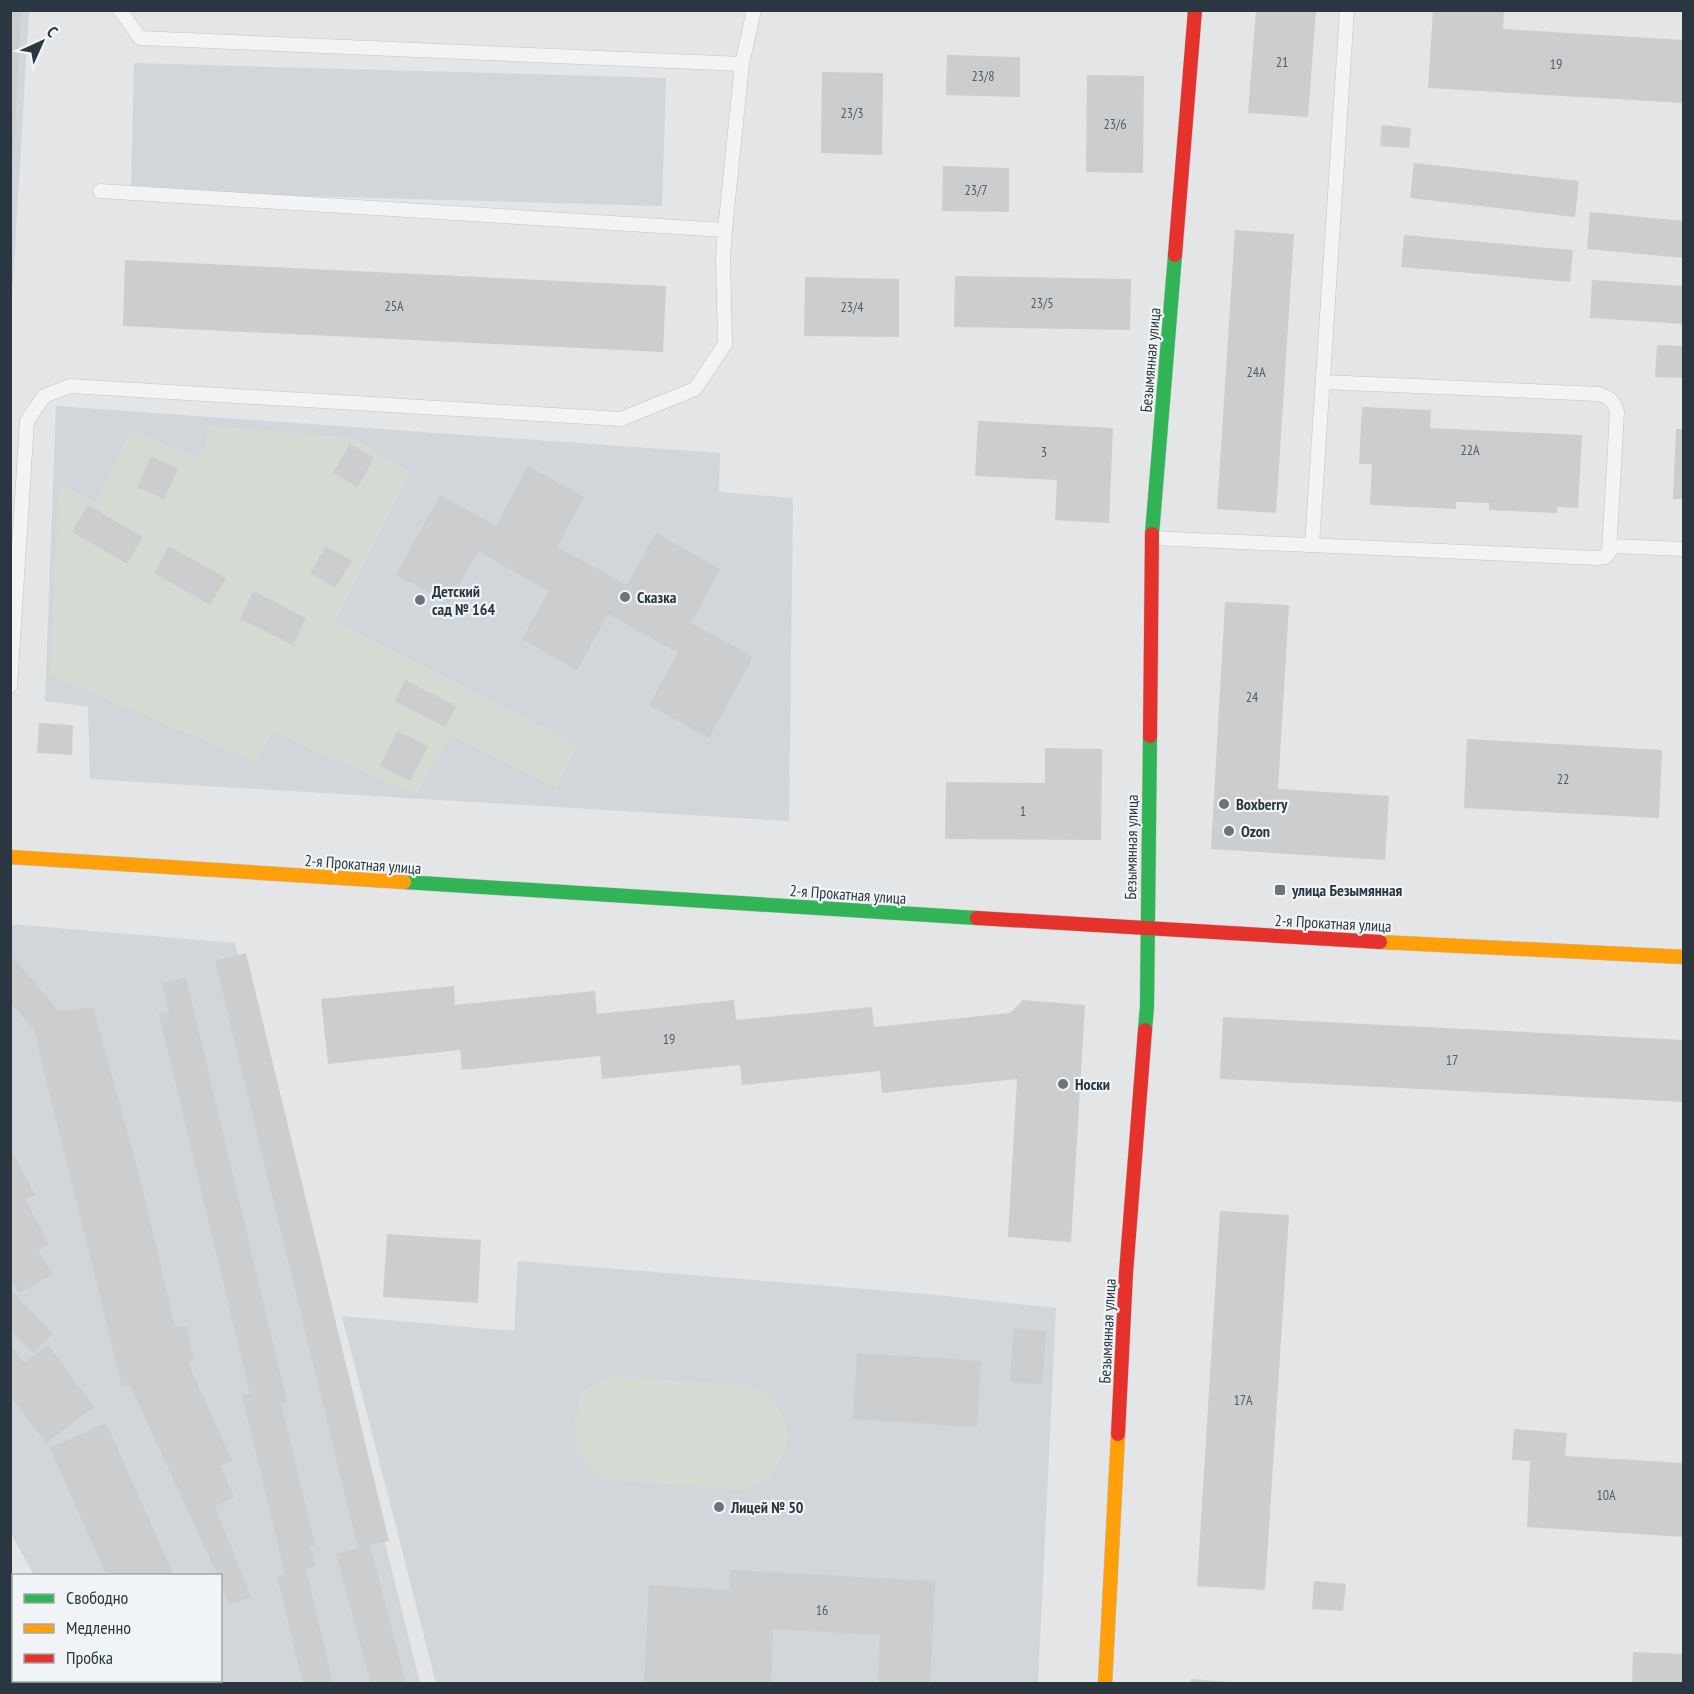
<svg xmlns="http://www.w3.org/2000/svg" width="1694" height="1694" font-family="'PT Sans Narrow',sans-serif">
  <style>
    .built { fill: #d1d6da }
    .green { fill: #d5dbd3 }
    .building { fill: #cbcdcf }
    .lines { fill: none; stroke-linecap: round; stroke-linejoin: round }
    .lane-casing { stroke: #c1c3c5; stroke-width: 15 }
    .fast-casing { stroke: #c1c3c5; stroke-width: 15 }
    .slow-casing { stroke: #c1c3c5; stroke-width: 15 }
    .jam-casing { stroke: #c1c3c5; stroke-width: 15 }
    .lane { stroke: #f2f3f4; stroke-width: 14 }
    .fast { stroke: #30b455; stroke-width: 14 }
    .slow { stroke: #ff9f0a; stroke-width: 14 }
    .jam { stroke: #e5322d; stroke-width: 14 }
    .poi-dot { fill: #6b747a; stroke: #f1f4f6; stroke-width: 2 }
    .labels { text-anchor: middle; dominant-baseline: central; stroke-width: 4.5; stroke-linejoin: round; paint-order: stroke }
    .number-label { font-size: 14px; fill: #535d64 }
    .street-label { font-size: 16px; fill: #2a3740; stroke: #f1f4f6 }
    .poi-label { font-size: 16px; font-weight: bold; fill: #2a3740; stroke: #f1f4f6; text-anchor: start }
  </style>
  <rect width="100%" height="100%" fill="#e3e5e7"/>
  <path class="built" d="M11,11H29L11,314Z
    M134,63L666,78L662,206L131,191Z
    M56,406L720,453L719,492L793,498L789,821L90,779L88,707L45,701Z
    M10,924L235,943L420,1683H94L92,1681L220,1680V1576L34,1575L11,1534Z
    M518,1261L927,1294L1056,1308L1038,1683H436L342,1316L514,1331Z"/>
  <path class="green" d="M211,426L353,438L411,472L336,621L578,745L557,788L450,735L417,795L272,732L255,762L50,675L59,483L97,502L131,430L200,458Z
    M610,1376L751,1386L769,1397L783,1416L789,1434L782,1457L769,1479L744,1490L603,1479C566,1453 572,1432 581,1392L596,1382Z"/>
  <path class="building" d="M10,10H21L12,179H10Z
    M1256,10H1316L1308,117L1248,113Z
    M1433,10H1504L1503,29L1684,40V103L1428,88Z
    M947,55L1020,57V97L946,95Z
    M822,72L883,73L882,155L821,153Z
    M1087,75L1144,76L1143,173L1086,172Z
    M1382,125L1411,128L1409,148L1380,146Z
    M1414,163L1579,181L1575,217L1410,198Z
    M943,166L1009,168V212L942,211Z
    M1590,212L1684,221V258L1587,249Z
    M1235,230L1294,234L1276,513L1217,509Z
    M1404,235L1573,250L1570,282L1401,267Z
    M125,260L666,286L663,352L123,326Z
    M955,276L1131,279L1130,330L954,327Z
    M805,277L899,279V337L804,336Z
    M1592,280L1684,286V324L1590,318Z
    M1657,345L1684,346V378L1655,377Z
    M1362,407L1431,410L1430,428L1582,435L1578,508L1557,507V513L1489,510V503L1456,502V509L1370,505L1372,464H1359Z
    M978,421L1113,428L1109,523L1055,520L1057,480L975,476Z
    M1676,429H1684V499H1673Z
    M350,444L374,458L358,487L333,473Z
    M151,456L178,469L164,499L137,487Z
    M528,466L584,497L557,547L627,585L656,533L720,569L691,623L753,657L709,738L649,705L678,653L608,614L577,670L522,639L549,591L478,551L449,603L396,575L440,495L496,526Z
    M88,505L143,537L127,564L72,532Z
    M169,546L226,578L210,605L154,573Z
    M326,546L352,561L335,588L310,573Z
    M253,591L306,618L293,645L240,619Z
    M1225,602L1289,605L1278,789L1389,796L1385,860L1211,849Z
    M405,680L456,706L445,727L395,701Z
    M39,723L73,725L72,755L37,753Z
    M397,731L428,746L410,781L380,766Z
    M1467,739L1662,750L1659,818L1464,808Z
    M1045,748L1102,749L1101,840L945,839L946,782L1045,783Z
    M246,953L389,1541L370,1545L406,1684H371L336,1554L358,1548L215,961Z
    M10,954L59,1011L93,1007L140,1178L175,1327L186,1326L194,1360L188,1363L232,1461L220,1466L234,1497L215,1506L251,1597L229,1605L220,1581V1576H218L130,1385L122,1386L34,1030L10,1002Z
    M186,978L287,1402L281,1403L315,1545L310,1547L316,1566L306,1569L333,1684H303L277,1576L285,1574L242,1395L250,1394L159,1014L169,1012L162,983Z
    M454,986L455,1005L595,991L597,1014L734,1000L736,1020L872,1007L874,1027L1010,1013L1023,1000L1085,1005L1071,1242L1008,1237L1017,1079L882,1093L880,1071L742,1085L740,1065L602,1079L600,1056L462,1070L460,1050L328,1064L321,999Z
    M1223,1017L1684,1040V1102L1220,1079Z
    M10,1148L35,1195L25,1199L49,1244L38,1249L52,1275L19,1293L10,1277Z
    M1220,1211L1289,1215L1265,1590L1197,1586Z
    M387,1234L481,1240L478,1303L383,1297Z
    M14,1293L53,1334L33,1353L10,1330V1296Z
    M1014,1328L1046,1331L1042,1385L1010,1382Z
    M10,1344L24,1363L48,1345L94,1407L46,1443L10,1396Z
    M857,1353L981,1361L977,1427L853,1419Z
    M106,1423L174,1576H107L50,1448Z
    M1514,1429L1567,1433L1565,1456L1684,1463V1537L1527,1527L1530,1461L1512,1460Z
    M730,1570L935,1581L930,1684H878L880,1635L773,1629L771,1684H644L649,1585L729,1590Z
    M1314,1581L1346,1584L1343,1611L1312,1609Z
    M1633,1652L1684,1654V1684H1632Z
    M1191,1679L1231,1682V1684H1191Z
    M154,1680H222L223,1684H156Z"/>
  <g class="lines">
    <defs>
      <path id="lane" d="M120,10L140,38L742,64
        M100,191L725,230
        M1152,538L1597,558L1605,557L1609,553L1617,412C1614,401 1610,398 1599,394L1323,382
        M1312,545L1347,10
        M1611,546L1684,549
        M10,686L27,421L44,396L70,386L621,419L695,389L725,344L723,258L725,230L742,64L754,10"/>
      <path id="fast" d="M1152,534L1175,255
        M404,882L977,918
        M1145,1030L1147,1006L1150,736"/>
      <path id="slow" d="M10,857L404,882
        M1380,942L1684,957
        M1105,1684L1118,1434"/>
      <path id="jam" d="M1175,255L1195,10
        M1150,736L1152,534
        M977,918L1380,942
        M1118,1434L1126,1273L1145,1030"/>
    </defs>
    <use href="#lane" class="lane-casing"/>
    <use href="#fast" class="fast-casing"/>
    <use href="#slow" class="slow-casing"/>
    <use href="#jam" class="jam-casing"/>
    <use href="#lane" class="lane"/>
    <use href="#fast" class="fast"/>
    <use href="#slow" class="slow"/>
    <use href="#jam" class="jam"/>
  </g>
  <g class="poi-dot">
    <circle cx="625" cy="597" r="6"/>
    <circle cx="420" cy="600" r="6"/>
    <circle cx="1224" cy="804" r="6"/>
    <circle cx="1229" cy="831" r="6"/>
    <rect x="1274" y="884" width="12" height="12" rx="3"/>
    <circle cx="1063" cy="1084" r="6"/>
    <circle cx="719" cy="1507" r="6"/>
  </g>
  <g class="labels">
    <g class="number-label">
      <text x="1282" y="62">21</text>
      <text x="1556" y="64">19</text>
      <text x="983" y="76">23/8</text>
      <text x="852" y="113">23/3</text>
      <text x="1115" y="124">23/6</text>
      <text x="976" y="190">23/7</text>
      <text x="1042" y="303">23/5</text>
      <text x="394" y="306">25А</text>
      <text x="852" y="307">23/4</text>
      <text x="1256" y="372">24А</text>
      <text x="1470" y="450">22А</text>
      <text x="1044" y="452">3</text>
      <text x="1252" y="697">24</text>
      <text x="1563" y="779">22</text>
      <text x="1023" y="811">1</text>
      <text x="669" y="1039">19</text>
      <text x="1452" y="1060">17</text>
      <text x="1243" y="1400">17А</text>
      <text x="1606" y="1495">10А</text>
      <text x="822" y="1610">16</text>
    </g>
    <g class="street-label">
      <text transform="translate(1150 360) rotate(-85)">Безымянная улица</text>
      <text transform="translate(1131 847) rotate(-89)">Безымянная улица</text>
      <text transform="translate(363 864) rotate(4)">2-я Прокатная улица</text>
      <text transform="translate(848 894) rotate(4)">2-я Прокатная улица</text>
      <text transform="translate(1333 923) rotate(3)">2-я Прокатная улица</text>
      <text transform="translate(1107 1331) rotate(-87)">Безымянная улица</text>
    </g>
    <g class="poi-label">
      <text x="432" y="591">Детский<tspan x="432" dy="18">сад № 164</tspan></text>
      <text x="637" y="597">Сказка</text>
      <text x="1236" y="804">Boxberry</text>
      <text x="1241" y="831">Ozon</text>
      <text x="1292" y="890">улица Безымянная</text>
      <text x="1075" y="1084">Носки</text>
      <text x="731" y="1507">Лицей № 50</text>
    </g>
  </g>
  <rect width="1694" height="1694" fill="none" stroke="#2a3740" stroke-width="24"/>
  <rect x="12" y="1574" width="210" height="108" fill="#f1f4f6" stroke="#a1a8ad" stroke-width="1.5"/>
  <rect x="24" y="1594" width="30" height="9" fill="#30b455" stroke="#a1a8ad" stroke-width="1.5"/>
  <text x="66" y="1604" font-size="18" fill="#2a3740">Свободно</text>
  <rect x="24" y="1624" width="30" height="9" fill="#ff9f0a" stroke="#a1a8ad" stroke-width="1.5"/>
  <text x="66" y="1634" font-size="18" fill="#2a3740">Медленно</text>
  <rect x="24" y="1654" width="30" height="9" fill="#e5322d" stroke="#a1a8ad" stroke-width="1.5"/>
  <text x="66" y="1664" font-size="18" fill="#2a3740">Пробка</text>
  <g transform="translate(42 42) rotate(45)" stroke="#f1f4f6" stroke-width="4.5" paint-order="stroke">
  <path d="M0-4.5L10 22L0 15L-10 22Z" fill="#2a3740"/>
  <text y="-9" font-size="16" font-weight="bold" text-anchor="middle" fill="#2a3740">С</text>
  </g>
</svg>
